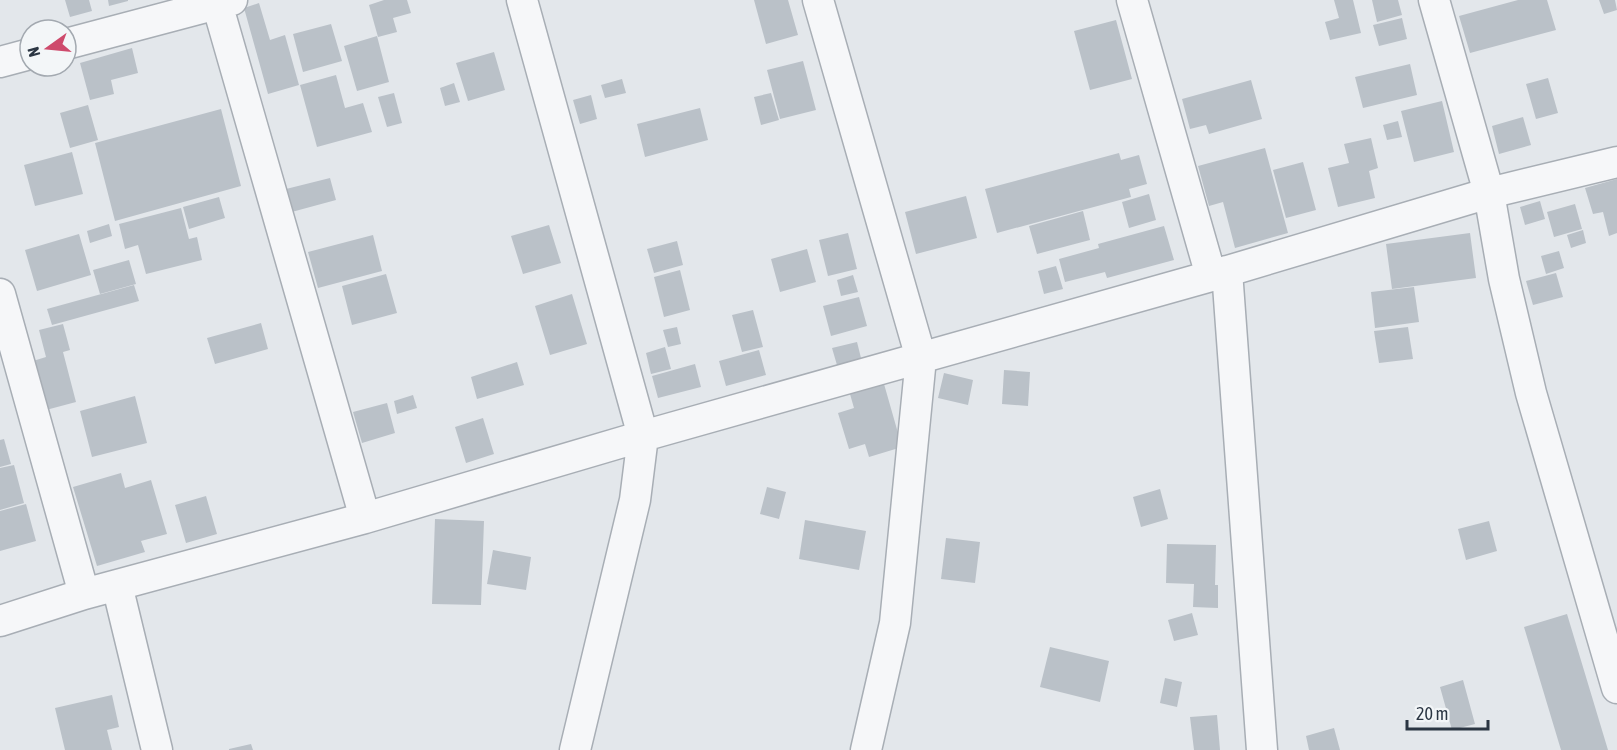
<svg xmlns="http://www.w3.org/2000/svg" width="1617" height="750" font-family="'Asap Condensed',sans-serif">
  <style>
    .building { fill: #bac1c8 }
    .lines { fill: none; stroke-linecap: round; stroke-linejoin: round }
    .street-casing { stroke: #a8aeb5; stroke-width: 33 }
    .street { stroke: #f6f7f9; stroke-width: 30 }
  </style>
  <rect width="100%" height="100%" fill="#e3e7eb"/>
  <path class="building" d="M65,0H89L92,11L70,17Z
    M108,0H128V1L109,6Z
    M384,0H407L411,13L393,18L397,32L378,37L369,5Z
    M754,0H788L798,35L766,44Z
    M1334,0H1353L1361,33L1330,40L1325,22L1339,18Z
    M1372,0H1398L1402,15L1377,22Z
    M1518,0H1547L1556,30L1470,53L1459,16Z
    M1599,0H1615L1617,10L1604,14Z
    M259,3L270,40L285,35L299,85L268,94L244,8Z
    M1402,18L1407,39L1379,46L1373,25Z
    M1116,20L1132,79L1090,90L1074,31Z
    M331,24L342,61L303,72L293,34Z
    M377,36L389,82L357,91L344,46Z
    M132,48L138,73L111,80L114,94L90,100L80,63Z
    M494,52L505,90L468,101L456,63Z
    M803,61L816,110L780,119L767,70Z
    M1410,64L1417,95L1363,108L1355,77Z
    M336,75L345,108L363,103L372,132L317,147L300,85Z
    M1548,78L1558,113L1536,119L1526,84Z
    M622,79L626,93L605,98L601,85Z
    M1251,80L1262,119L1209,134L1206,125L1190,129L1182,99Z
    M454,83L460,102L445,106L440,88Z
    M394,93L402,123L387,127L378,97Z
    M771,93L779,120L761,125L754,97Z
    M591,95L597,119L580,124L573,100Z
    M1442,101L1454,152L1414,162L1401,111Z
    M88,105L98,140L70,148L60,113Z
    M700,108L708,140L645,157L637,124Z
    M221,109L241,186L115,221L95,143Z
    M1523,117L1531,145L1499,154L1492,126Z
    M1398,121L1402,137L1387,140L1383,125Z
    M1371,138L1378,168L1369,171L1375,198L1338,207L1328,168L1349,163L1344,144Z
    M1265,148L1288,233L1235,248L1223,202L1209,206L1198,166Z
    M72,152L83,194L35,206L24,165Z
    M1119,153L1121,160L1139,155L1147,184L1129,189L1131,197L997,233L985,189Z
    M1303,162L1316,210L1286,218L1273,170Z
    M330,178L336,200L288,213L282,190Z
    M1617,179V233L1609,236L1603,212L1593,214L1585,188Z
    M1149,194L1156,220L1129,228L1122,202Z
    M966,196L977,238L916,254L905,212Z
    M219,197L225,218L189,229L183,207Z
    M1540,201L1545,219L1525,225L1520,207Z
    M1575,204L1582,229L1554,237L1547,212Z
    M181,208L189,239L197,237L202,260L146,274L138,245L125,249L119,224Z
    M1083,211L1090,240L1037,254L1029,226Z
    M109,224L112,236L90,243L87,231Z
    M549,225L561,263L523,274L511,236Z
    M1164,226L1174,260L1107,278L1105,272L1065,282L1059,259L1099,248L1098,244Z
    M1583,230L1586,243L1571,248L1567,235Z
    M848,233L857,269L828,276L819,240Z
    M1470,233L1476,278L1392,289L1386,244Z
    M79,234L91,275L37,291L25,250Z
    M373,235L382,271L318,288L308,252Z
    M677,241L683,265L654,273L647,249Z
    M807,249L816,282L780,292L771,259Z
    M1559,251L1564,268L1546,274L1541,256Z
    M129,260L136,284L100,294L93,270Z
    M1056,266L1063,289L1044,294L1038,271Z
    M680,270L690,310L664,317L654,277Z
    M1556,273L1563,297L1533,305L1526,281Z
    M386,274L397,313L352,325L342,286Z
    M853,275L858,292L841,296L837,280Z
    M134,285L139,301L52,325L47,309Z
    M1414,287L1419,322L1375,328L1371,292Z
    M572,294L587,344L550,355L535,306Z
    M859,297L867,326L831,336L823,306Z
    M753,310L763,347L742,352L732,315Z
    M261,323L268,349L215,364L207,338Z
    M63,324L70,350L63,352L76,402L46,410L33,361L46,357L39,330Z
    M677,327L681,344L668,347L663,330Z
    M1408,327L1413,359L1379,363L1374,331Z
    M857,342L863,366L839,372L832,348Z
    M665,347L671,369L651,374L646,353Z
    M759,350L766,375L726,386L719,361Z
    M517,362L524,385L477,399L471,377Z
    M695,364L701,387L658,398L652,376Z
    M1004,370L1030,372L1028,406L1002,404Z
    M944,373L973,380L968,405L938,398Z
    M884,384L902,447L869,457L865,444L849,449L838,413L854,408L850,394Z
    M413,395L417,408L397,414L394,401Z
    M135,396L147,443L92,457L80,411Z
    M387,403L395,433L362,443L353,412Z
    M483,418L494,454L466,463L455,427Z
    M4,439L11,464L0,467V440Z
    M14,465L24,503L0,510V468Z
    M121,473L125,488L151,480L167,534L141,541L145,552L97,566L73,487Z
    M767,487L786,492L779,519L760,514Z
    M1160,489L1168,519L1141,527L1133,497Z
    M206,496L217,534L186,543L175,505Z
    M26,504L36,541L0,551V511Z
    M435,519L484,521L481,605L432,604Z
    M805,520L866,531L859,570L799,559Z
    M1489,521L1497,551L1466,560L1458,529Z
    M946,538L980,542L975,583L941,579Z
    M1167,544L1216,545L1215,585H1218V608L1193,607L1194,584L1166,583Z
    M493,550L531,557L526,590L487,584Z
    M1192,613L1198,635L1174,641L1168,620Z
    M1567,614L1608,750H1561L1524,627Z
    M1050,647L1109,661L1100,702L1040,687Z
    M1165,678L1182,682L1177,707L1160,703Z
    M1463,680L1475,724L1452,730L1440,687Z
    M112,695L119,727L107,730L112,750H65L55,708Z
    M1217,715L1220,750H1194L1190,717Z
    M1334,728L1340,750H1309L1306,736Z
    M251,744L253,750H229V749Z"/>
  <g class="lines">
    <defs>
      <path id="street" d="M216,0L365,518
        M522,0L643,436L635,500L575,750
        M818,0L921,358L895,623L866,750
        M1132,0L1211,276
        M1434,0L1489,193L1504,279L1531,393L1617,688
        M66,44L232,0
        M0,62L30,54
        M1227,271L1262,750
        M0,294L84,594
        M117,585L157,750
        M0,621L84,594L365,518L643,436L1211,276L1489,193L1617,162"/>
    </defs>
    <use href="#street" class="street-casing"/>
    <use href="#street" class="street"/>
  </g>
  <g transform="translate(48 48) rotate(255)"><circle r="28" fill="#f3f6f8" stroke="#a3a9b0" stroke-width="1.5"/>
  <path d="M0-4.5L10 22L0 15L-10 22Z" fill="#ce4a6c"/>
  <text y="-9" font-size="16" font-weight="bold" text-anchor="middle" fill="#2b3643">N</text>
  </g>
  <path d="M1407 720v9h81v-9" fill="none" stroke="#2b3643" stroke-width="3"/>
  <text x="1416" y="720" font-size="18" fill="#2b3643" stroke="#f3f6f8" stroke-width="4.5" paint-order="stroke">20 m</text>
</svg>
